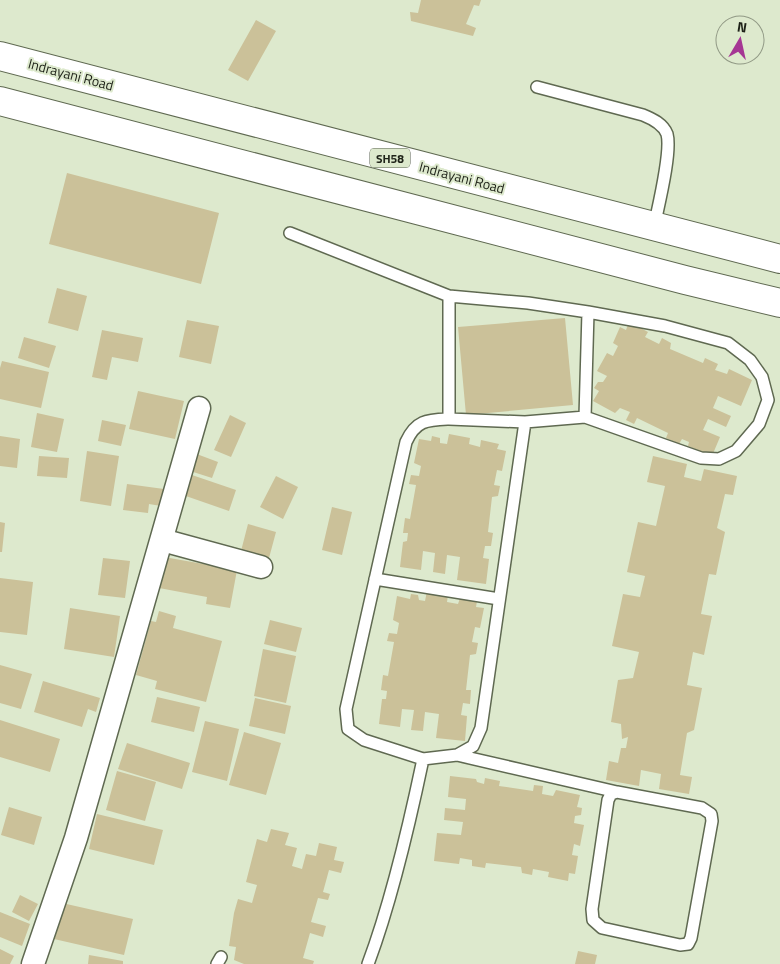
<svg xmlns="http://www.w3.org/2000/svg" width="780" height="964" font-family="'Titillium Web',sans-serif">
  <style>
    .building { fill: #cbc199 }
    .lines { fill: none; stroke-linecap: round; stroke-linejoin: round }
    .service-casing { stroke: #5f6951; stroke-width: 14 }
    .minor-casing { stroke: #5f6951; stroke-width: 25 }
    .primary-casing { stroke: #5f6951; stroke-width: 30 }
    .service { stroke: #fff; stroke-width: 11 }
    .minor { stroke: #fff; stroke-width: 22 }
    .primary { stroke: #fff; stroke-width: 28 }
    .labels { text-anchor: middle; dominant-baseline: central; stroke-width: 4; stroke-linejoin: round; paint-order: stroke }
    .shield { fill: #dde9cd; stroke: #575e4e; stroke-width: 1 }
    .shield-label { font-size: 12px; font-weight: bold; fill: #1e2218 }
    .street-label { font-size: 14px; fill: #1e2218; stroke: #dde9cd }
  </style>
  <rect width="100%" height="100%" fill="#dde9cd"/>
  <path class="building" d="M421,0H481L479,6L474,5L466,24L476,28L473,36L411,21L410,12L418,13Z
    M256,20L276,31L248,81L228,70Z
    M67,173L219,213L201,284L49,244Z
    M57,288L87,296L78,331L48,323Z
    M565,318L573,405L466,415L458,327Z
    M187,320L219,326L211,364L179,357Z
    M629,322L648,332L645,337L659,344L662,338L671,343L670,349L703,363L705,358L718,364L715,370L727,374L729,369L752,380L741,406L718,396L713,408L731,416L726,427L708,419L703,430L720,437L712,456L688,446L689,442L682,439L679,444L666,438L668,433L637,418L634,424L626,420L630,412L620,408L615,413L593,401L599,391L594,388L598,382H603L607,376L597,371L607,353L613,356L618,346L613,343L620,327L626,330Z
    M102,330L143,338L138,362L112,357L107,380L92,377Z
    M24,337L56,346L49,368L18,358Z
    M2,361L49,372L41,408L0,399V368Z
    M138,391L184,401L175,439L129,429Z
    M37,413L64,419L57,452L31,447Z
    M230,415L246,423L231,457L214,450Z
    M102,420L126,425L121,446L98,441Z
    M449,434L470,438L469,444L480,447L481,440L499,444L497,449L506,451L502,471L497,470L494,485L500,486L498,496L492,497L488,532L493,533L491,546H485L483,558L489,559L486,584L457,580L460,557L447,555L445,574L433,572L435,553L423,551L421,570L400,567L403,542L407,541L408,533H403L405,518L410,519L416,485L409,484L411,475L419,476L421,466L414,463L419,439L431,441L432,436L440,438V443L447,444Z
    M0,436L20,439L17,468L0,466Z
    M87,451L119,456L111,506L80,501Z
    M194,453L218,462L212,478L187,470Z
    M39,456L69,458L67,478L37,476Z
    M653,456L687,464L684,477L701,481L704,469L737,476L733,495L725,494L717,528L725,532L716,575L709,574L701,614L712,616L704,655L693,652L687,685L702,688L694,730L687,733L680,775L692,777L689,794L659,789L661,774L641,770L639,786L606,780L609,761L618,763L621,748H626L628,737L622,739L621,724L611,722L618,680L633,678L639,652L612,646L623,594L640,597L645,576L627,572L638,522L656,526L665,486L647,482Z
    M189,474L236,490L229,511L183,495Z
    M276,476L298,487L283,519L260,507Z
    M127,484L164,489L161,506L149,504L148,513L123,510Z
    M332,507L352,512L342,555L322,550Z
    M0,522L5,523L2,552H0Z
    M248,524L276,532L269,558L241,551Z
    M164,557L237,570L230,608L206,604L207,597L159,588Z
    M103,558L130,561L125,598L98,595Z
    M0,578L33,582L27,635L0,632Z
    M427,591L448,595L447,602L458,604L460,598L477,601L476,607L484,608L480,628L475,627L472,642L478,643L476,654L470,655L466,690H471L470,704L463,703L461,715L467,716L465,741L436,738L439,714L425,712L423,731L411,730L414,710L402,709L400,727L379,724L382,699H386L387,691L381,690L383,675L388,676L394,642L387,641L389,633L397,634L399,623L393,620L397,596L410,599L411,594L418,595L419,600L425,601Z
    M70,608L120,616L114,657L64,649Z
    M159,611L176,616L173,628L222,641L206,702L155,689L157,681L136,675L151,621L156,622Z
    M270,620L302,628L296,652L264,644Z
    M263,649L296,656L286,703L254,696Z
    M0,665L32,674L21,709L0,703Z
    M43,681L100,698L96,712L88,709L82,727L34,712Z
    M157,697L200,707L194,732L151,722Z
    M255,698L291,706L285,734L249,726Z
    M0,720L60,739L50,772L0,757Z
    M205,721L239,729L227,781L192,772Z
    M244,732L281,743L266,795L229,785Z
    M127,743L190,763L182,789L118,769Z
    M117,771L156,782L145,821L106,810Z
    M450,776L476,779L477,782L484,784L485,778L500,781L499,786L533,791L534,785L543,786L542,794L553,796L556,790L580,795L577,807L582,808L581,815L575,816L574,823L584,825L580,846L574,844L572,855L578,856L575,874L569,873L568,881L548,877L549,872L533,869L532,875L522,873L521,867L486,863L485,868L472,866V860L460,858L459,864L434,861L437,833L461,835L463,822L444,820L445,808L465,810L466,799L448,797Z
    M9,807L42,817L34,845L1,835Z
    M97,814L163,830L154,865L89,849Z
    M271,829L289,833L285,845L297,848L292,866L302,869L306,854L316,856L319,843L337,847L334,860L344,862L341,873L329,870L323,892L330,894L328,900L318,898L311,922L326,926L323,937L310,933L303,958L314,961L313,964H244L234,960L236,947L229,946L234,913L238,899L252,903L257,885L246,882L257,839L267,842Z
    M20,895L38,904L29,921L12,912Z
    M62,903L133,919L124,955L54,939Z
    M0,912L30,924L22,946L0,937Z
    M0,949L14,956L10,964H0Z
    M578,951L597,955L595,964H575Z
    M89,955L123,961V964H88Z"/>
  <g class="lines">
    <defs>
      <path id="service" d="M537,87L643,115C653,119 663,124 667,134C672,152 658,207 654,227
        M290,233L449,296
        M585,417L588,312
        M375,579L499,599
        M457,755L617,792
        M423,759L457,755L473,746L481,728L525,422
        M617,792L702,808L711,814L712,821L691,938L688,944L680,945L602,928L593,920L592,909L608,800L611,794Z
        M217,964L221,957
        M368,964C392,900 409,826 423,759L364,740L348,729L346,709L406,442C416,420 427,420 449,419V296L528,303L588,312L665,326L728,343L750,360L762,377L768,400L759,424L736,451L719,459L701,458L585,417L525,422L449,419"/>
      <path id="minor" d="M162,540L261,567
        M33,964L76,838L199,408"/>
      <path id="primary" d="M0,56L780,259
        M0,101L685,280L780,303"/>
    </defs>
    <use href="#service" class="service-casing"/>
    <use href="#minor" class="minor-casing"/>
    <use href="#primary" class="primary-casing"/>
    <use href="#service" class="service"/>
    <use href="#minor" class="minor"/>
    <use href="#primary" class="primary"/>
  </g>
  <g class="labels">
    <rect class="shield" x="370" y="148.5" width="40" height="19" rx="4"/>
    <g class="shield-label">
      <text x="390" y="158">SH58</text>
    </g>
    <g class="street-label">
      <text transform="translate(71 74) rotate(15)">Indrayani Road</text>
      <text transform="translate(462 177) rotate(15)">Indrayani Road</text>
    </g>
  </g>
  <g transform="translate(740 40) rotate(9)"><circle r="24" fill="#dde9cd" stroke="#919985"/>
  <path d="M0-4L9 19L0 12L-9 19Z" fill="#a53694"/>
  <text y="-8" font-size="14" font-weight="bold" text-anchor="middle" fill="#1e2218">N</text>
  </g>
</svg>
